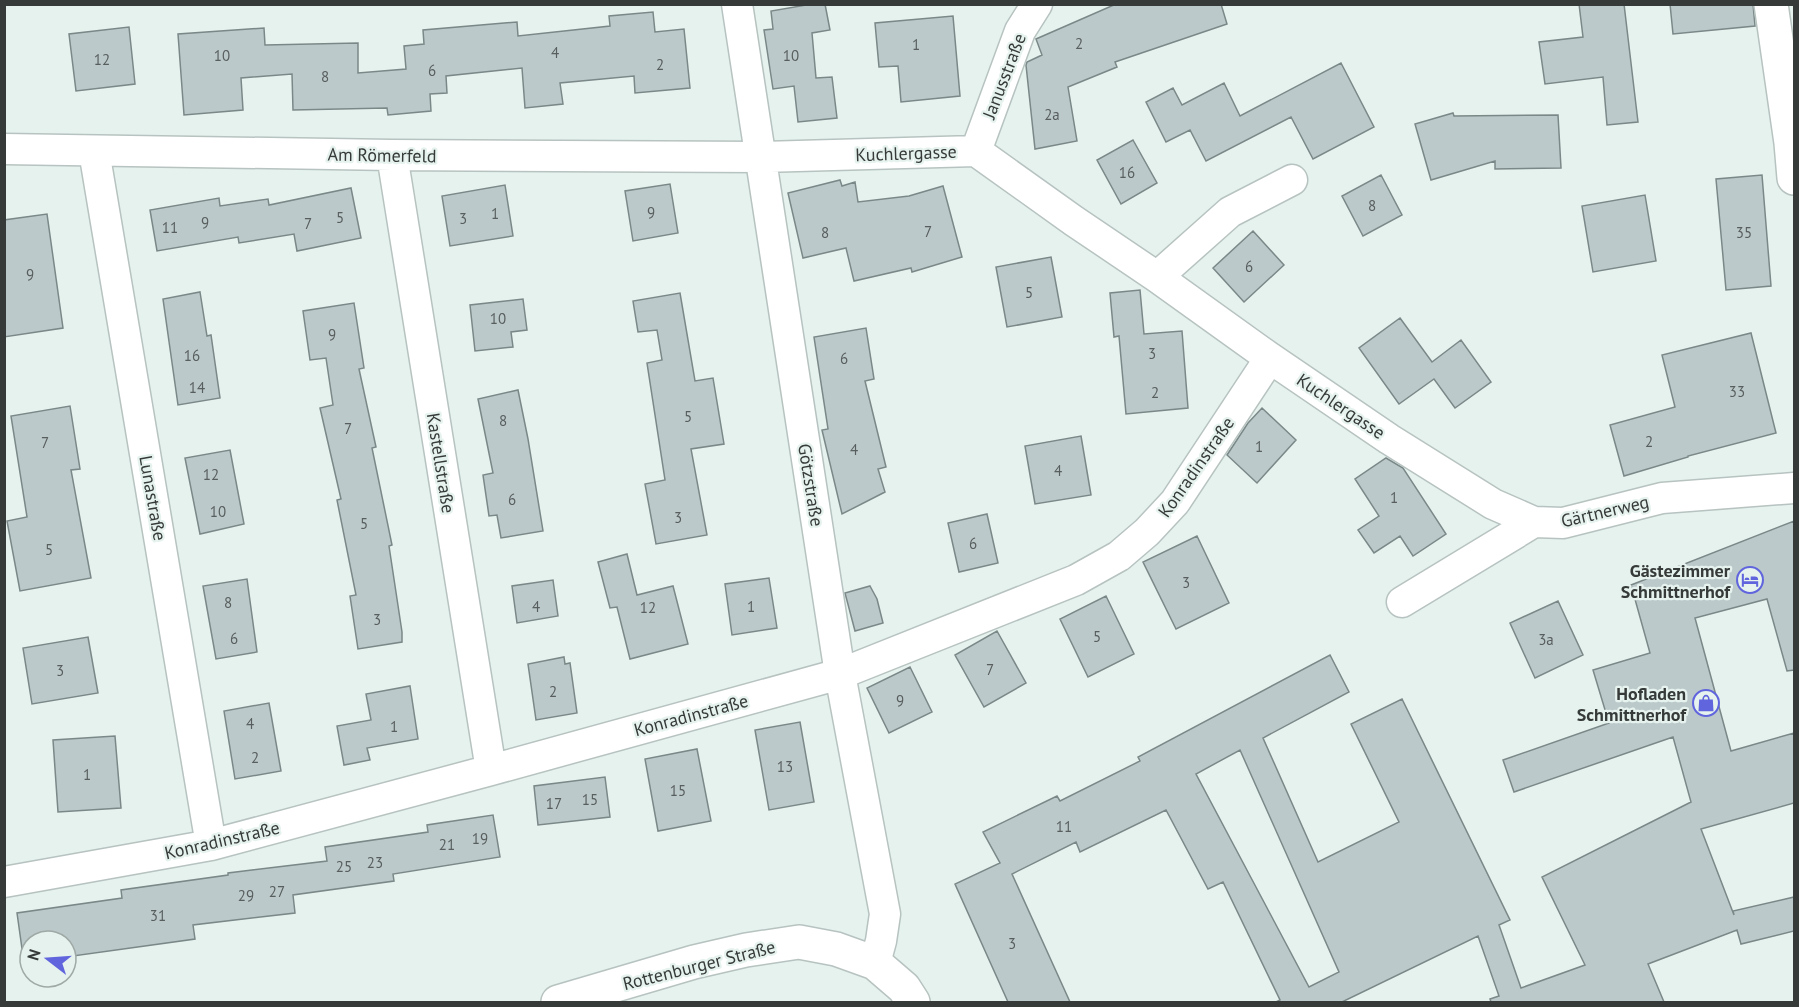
<svg xmlns="http://www.w3.org/2000/svg" width="1799" height="1007" font-family="'PT Sans',sans-serif">
  <style>
    .building { fill: #bcc9ca; stroke: #7b8888; stroke-width: 1.5; fill-rule: evenodd }
    .lines { fill: none; stroke-linecap: round; stroke-linejoin: round }
    .minor-casing { stroke: #b7c3c0; stroke-width: 33 }
    .tertiary-casing { stroke: #b7c3c0; stroke-width: 36 }
    .minor { stroke: #fff; stroke-width: 30 }
    .tertiary { stroke: #fff; stroke-width: 33 }
    .labels { text-anchor: middle; dominant-baseline: central; stroke-width: 4.5; stroke-linejoin: round; paint-order: stroke }
    .number-label { font-size: 15px; fill: #585e5e }
    .street-label { font-size: 18px; fill: #363b3a; stroke: #e5f2ee }
    .poi-label { font-size: 18px; font-weight: bold; fill: #363b3a; stroke: #e5f2ee; text-anchor: end }
  </style>
  <rect width="100%" height="100%" fill="#e5f2ee"/>
  <path class="building" d="M812,4H825L830,30L812,33L816,78L832,77L837,118L798,122L794,86L773,89L764,30L773,29L771,11Z
    M1116,4H1221L1227,24L1115,62L1117,67L1068,87L1077,141L1035,149L1026,65L1027,62L1042,55L1036,39Z
    M1579,4H1624L1638,122L1607,125L1603,77L1545,84L1539,42L1583,37Z
    M1670,4H1753L1755,26L1673,34Z
    M653,12L655,32L684,29L690,88L635,93L634,76L560,83L563,104L525,108L522,68L446,76L447,93L430,94L431,111L388,115L387,108L293,110L292,74L241,78L243,110L184,115L178,34L264,28L265,45L358,43V73L406,69L404,46L424,44L423,30L517,22L518,36L610,26L609,16Z
    M953,16L960,96L901,102L898,66L879,67L875,23Z
    M129,27L135,84L76,91L69,34Z
    M1341,63L1374,127L1313,159L1291,117L1206,161L1190,130L1166,142L1146,102L1173,88L1182,105L1224,83L1240,116Z
    M1453,113L1454,116L1558,115L1561,168L1495,169V161L1431,180L1415,124Z
    M1133,140L1157,183L1121,204L1097,160Z
    M1381,175L1402,215L1363,236L1342,196Z
    M1762,175L1771,286L1726,290L1716,179Z
    M840,180L842,186L855,182L858,202L909,196L943,186L962,257L912,272L911,268L854,281L846,248L803,258L788,193Z
    M670,184L678,233L633,241L625,191Z
    M505,185L513,236L450,246L442,196Z
    M351,188L361,238L297,251L294,234L239,243L238,237L157,251L150,210L219,198L220,206L268,199L269,205Z
    M1645,195L1656,261L1593,272L1582,206Z
    M47,214L63,328L4,337V220Z
    M1253,231L1284,265L1244,302L1213,268Z
    M1051,257L1062,317L1007,327L996,267Z
    M1140,290L1144,334L1182,331L1188,408L1126,414L1119,336L1114,337L1110,293Z
    M200,292L207,336L211,335L220,398L178,405L163,299Z
    M680,293L695,381L713,378L724,444L691,449L707,535L656,544L645,484L665,480L647,363L662,360L657,330L638,332L633,301Z
    M523,299L527,330L511,332L513,347L475,351L470,305Z
    M354,303L364,368L359,369L376,447L372,448L392,545L389,546L402,632V642L358,649L350,596L356,595L337,500L341,499L320,408L333,405L326,358L310,360L303,311Z
    M1400,318L1432,362L1461,340L1491,382L1455,408L1434,379L1399,404L1359,348Z
    M866,328L874,379L865,381L886,467L878,469L885,492L842,514L822,430L828,429L814,337Z
    M1751,333L1776,433L1688,456V457L1624,476L1610,425L1675,407L1662,355Z
    M518,390L528,439L543,531L501,538L497,515L489,516L483,475L493,473L478,399Z
    M70,406L80,469L71,470L91,578L20,591L7,521L27,517L11,416Z
    M1262,408L1296,440L1257,483L1227,455L1248,423Z
    M1081,436L1091,495L1035,504L1025,446Z
    M230,450L244,524L200,534L185,458Z
    M1386,458L1403,468L1446,534L1413,556L1400,536L1374,553L1358,530L1379,516L1355,479Z
    M987,514L998,563L959,572L948,523Z
    M1794,521V670L1787,671L1767,599L1695,618L1731,751L1794,733V803L1701,829L1734,915L1733,911L1794,897V931L1741,944L1737,930L1648,964L1664,1002H1491L1490,999L1499,996L1478,936L1342,1002H1276L1280,1000L1223,882L1208,889L1166,810L1080,852L1076,842L1012,874L1070,1002H1008L955,884L1000,863L983,832L1057,796L1060,801L1140,761L1138,757L1330,655L1349,692L1263,738L1318,862L1399,822L1351,724L1402,699L1510,920L1499,925L1521,988L1585,965L1542,877L1691,802L1673,737L1514,792L1503,760L1609,723L1593,670L1650,653L1631,585ZM1240,750L1339,972L1309,987L1196,774Z
    M1197,536L1229,603L1176,629L1143,562Z
    M627,554L637,595L673,586L688,644L630,659L617,607L610,608L598,562Z
    M769,578L777,628L732,635L725,584Z
    M247,579L257,652L216,659L203,586Z
    M553,580L558,616L517,623L512,586Z
    M870,586L877,599L883,623L855,631L845,593Z
    M1106,596L1134,654L1088,677L1060,619Z
    M1558,601L1583,655L1535,678L1510,623Z
    M997,631L1026,683L984,707L955,655Z
    M88,637L98,693L32,704L23,648Z
    M564,657L565,664L570,663L577,713L536,720L528,664Z
    M910,667L932,712L889,733L867,688Z
    M410,686L418,739L367,748L370,760L344,765L337,726L371,720L366,694Z
    M269,703L281,771L235,779L224,711Z
    M800,722L814,802L769,810L755,730Z
    M115,736L121,808L58,812L53,740Z
    M697,749L711,821L658,831L645,759Z
    M605,777L610,817L538,825L534,786Z
    M493,815L500,857L393,874L394,881L293,895L295,913L193,925L195,939L66,957V941H30V962L24,963L17,913L122,898L121,890L228,875V873L327,861L325,847L428,832L427,825Z"/>
  <g class="lines">
    <defs>
      <path id="minor" d="M737,4L840,674L885,914L881,941L875,963
        M4,149L392,155L760,157L976,151L1074,221L1157,277L1270,358L1389,439L1493,504L1534,522
        M94,151L211,845
        M976,151L1020,31L1037,4
        M392,155L491,770
        M1157,277L1230,212L1292,180
        M1402,602L1534,522L1563,523L1662,498L1794,488
        M4,882L211,845L491,770L840,674L1076,580L1119,556L1147,532L1175,502L1270,358"/>
      <path id="tertiary" d="M1771,4L1791,143L1794,178
        M558,1002L694,962L746,950L799,942L836,949L875,963L904,988L913,1002"/>
    </defs>
    <use href="#minor" class="minor-casing"/>
    <use href="#tertiary" class="tertiary-casing"/>
    <use href="#minor" class="minor"/>
    <use href="#tertiary" class="tertiary"/>
  </g>
  <defs>
    <symbol id="hotel-ring" viewBox="-11 -11 22 22"><circle r="9.5" fill="#e5f2ee" stroke="#6064dd" stroke-width="1.5"/><path d="M-6-4.5h1.5V1H6V5H4.5V3h-9V5H-6ZM-4 0a1.8 1.8 0 1 1 3.6 0ZM.5 0V-2.5h3Q6-2.5 6 0Z" fill="#6064dd"/></symbol>
    <symbol id="shop-ring" viewBox="-11 -11 22 22"><circle r="9.5" fill="#e5f2ee" stroke="#6064dd" stroke-width="1.5"/><path d="M-5-2.5h2.3a2.7 3.5 0 0 1 5.4 0H5L5.5 6h-11ZM-1.5-2.5h3a1.5 2.3 0 0 0-3 0Z" fill="#6064dd"/></symbol>
  </defs>
  <g fill-rule="evenodd">
    <use href="#hotel-ring" x="1735" y="565" width="30" height="30"/>
    <use href="#shop-ring" x="1691" y="688" width="30" height="30"/>
  </g>
  <g class="labels">
    <g class="number-label">
      <text x="1079" y="43">2</text>
      <text x="916" y="44">1</text>
      <text x="555" y="52">4</text>
      <text x="222" y="55">10</text>
      <text x="791" y="55">10</text>
      <text x="102" y="59">12</text>
      <text x="660" y="64">2</text>
      <text x="432" y="70">6</text>
      <text x="325" y="76">8</text>
      <text x="1052" y="114">2a</text>
      <text x="1127" y="172">16</text>
      <text x="1372" y="205">8</text>
      <text x="651" y="212">9</text>
      <text x="495" y="213">1</text>
      <text x="340" y="217">5</text>
      <text x="463" y="218">3</text>
      <text x="205" y="222">9</text>
      <text x="308" y="223">7</text>
      <text x="170" y="227">11</text>
      <text x="928" y="231">7</text>
      <text x="825" y="232">8</text>
      <text x="1744" y="232">35</text>
      <text x="1249" y="266">6</text>
      <text x="30" y="274">9</text>
      <text x="1029" y="292">5</text>
      <text x="498" y="318">10</text>
      <text x="332" y="334">9</text>
      <text x="1152" y="353">3</text>
      <text x="192" y="355">16</text>
      <text x="844" y="358">6</text>
      <text x="197" y="387">14</text>
      <text x="1737" y="391">33</text>
      <text x="1155" y="392">2</text>
      <text x="688" y="416">5</text>
      <text x="503" y="420">8</text>
      <text x="348" y="428">7</text>
      <text x="1649" y="441">2</text>
      <text x="45" y="442">7</text>
      <text x="1259" y="446">1</text>
      <text x="854" y="449">4</text>
      <text x="1058" y="470">4</text>
      <text x="211" y="474">12</text>
      <text x="1394" y="497">1</text>
      <text x="512" y="499">6</text>
      <text x="218" y="511">10</text>
      <text x="678" y="517">3</text>
      <text x="364" y="523">5</text>
      <text x="973" y="543">6</text>
      <text x="49" y="549">5</text>
      <text x="1186" y="582">3</text>
      <text x="228" y="602">8</text>
      <text x="536" y="606">4</text>
      <text x="751" y="606">1</text>
      <text x="648" y="607">12</text>
      <text x="377" y="619">3</text>
      <text x="1097" y="636">5</text>
      <text x="234" y="638">6</text>
      <text x="1546" y="639">3a</text>
      <text x="990" y="669">7</text>
      <text x="60" y="670">3</text>
      <text x="553" y="691">2</text>
      <text x="900" y="700">9</text>
      <text x="250" y="723">4</text>
      <text x="394" y="726">1</text>
      <text x="255" y="757">2</text>
      <text x="785" y="766">13</text>
      <text x="87" y="774">1</text>
      <text x="678" y="790">15</text>
      <text x="590" y="799">15</text>
      <text x="554" y="803">17</text>
      <text x="1064" y="826">11</text>
      <text x="480" y="838">19</text>
      <text x="447" y="844">21</text>
      <text x="375" y="862">23</text>
      <text x="344" y="866">25</text>
      <text x="277" y="891">27</text>
      <text x="246" y="895">29</text>
      <text x="158" y="915">31</text>
      <text x="1012" y="943">3</text>
    </g>
    <g class="street-label">
      <text transform="translate(1004 76) rotate(-69)">Janusstraße</text>
      <text transform="translate(906 153) rotate(-2)">Kuchlergasse</text>
      <text transform="translate(382 155) rotate(1)">Am Römerfeld</text>
      <text transform="translate(1341 406) rotate(34)">Kuchlergasse</text>
      <text transform="translate(441 463) rotate(81)">Kastellstraße</text>
      <text transform="translate(1196 467) rotate(-55)">Konradinstraße</text>
      <text transform="translate(811 485) rotate(81)">Götzstraße</text>
      <text transform="translate(153 498) rotate(80)">Lunastraße</text>
      <text transform="translate(1605 511) rotate(-13)">Gärtnerweg</text>
      <text transform="translate(691 715) rotate(-15)">Konradinstraße</text>
      <text transform="translate(222 840) rotate(-13)">Konradinstraße</text>
      <text transform="translate(699 965) rotate(-14)">Rottenburger Straße</text>
    </g>
    <g class="poi-label">
      <text x="1730" y="570">Gästezimmer<tspan x="1730" dy="21">Schmittnerhof</tspan></text>
      <text x="1686" y="693">Hofladen<tspan x="1686" dy="21">Schmittnerhof</tspan></text>
    </g>
  </g>
  <rect width="1799" height="1007" fill="none" stroke="#363b3a" stroke-width="12"/>
  <g transform="translate(48 959) rotate(287)"><circle r="28" fill="#e5f2ee" stroke="#9fa9a6" stroke-width="1.5"/>
  <path d="M0-4.5L10 22L0 15L-10 22Z" fill="#6064dd"/>
  <text y="-9" font-size="16" font-weight="bold" text-anchor="middle" fill="#363b3a">N</text>
  </g>
</svg>
